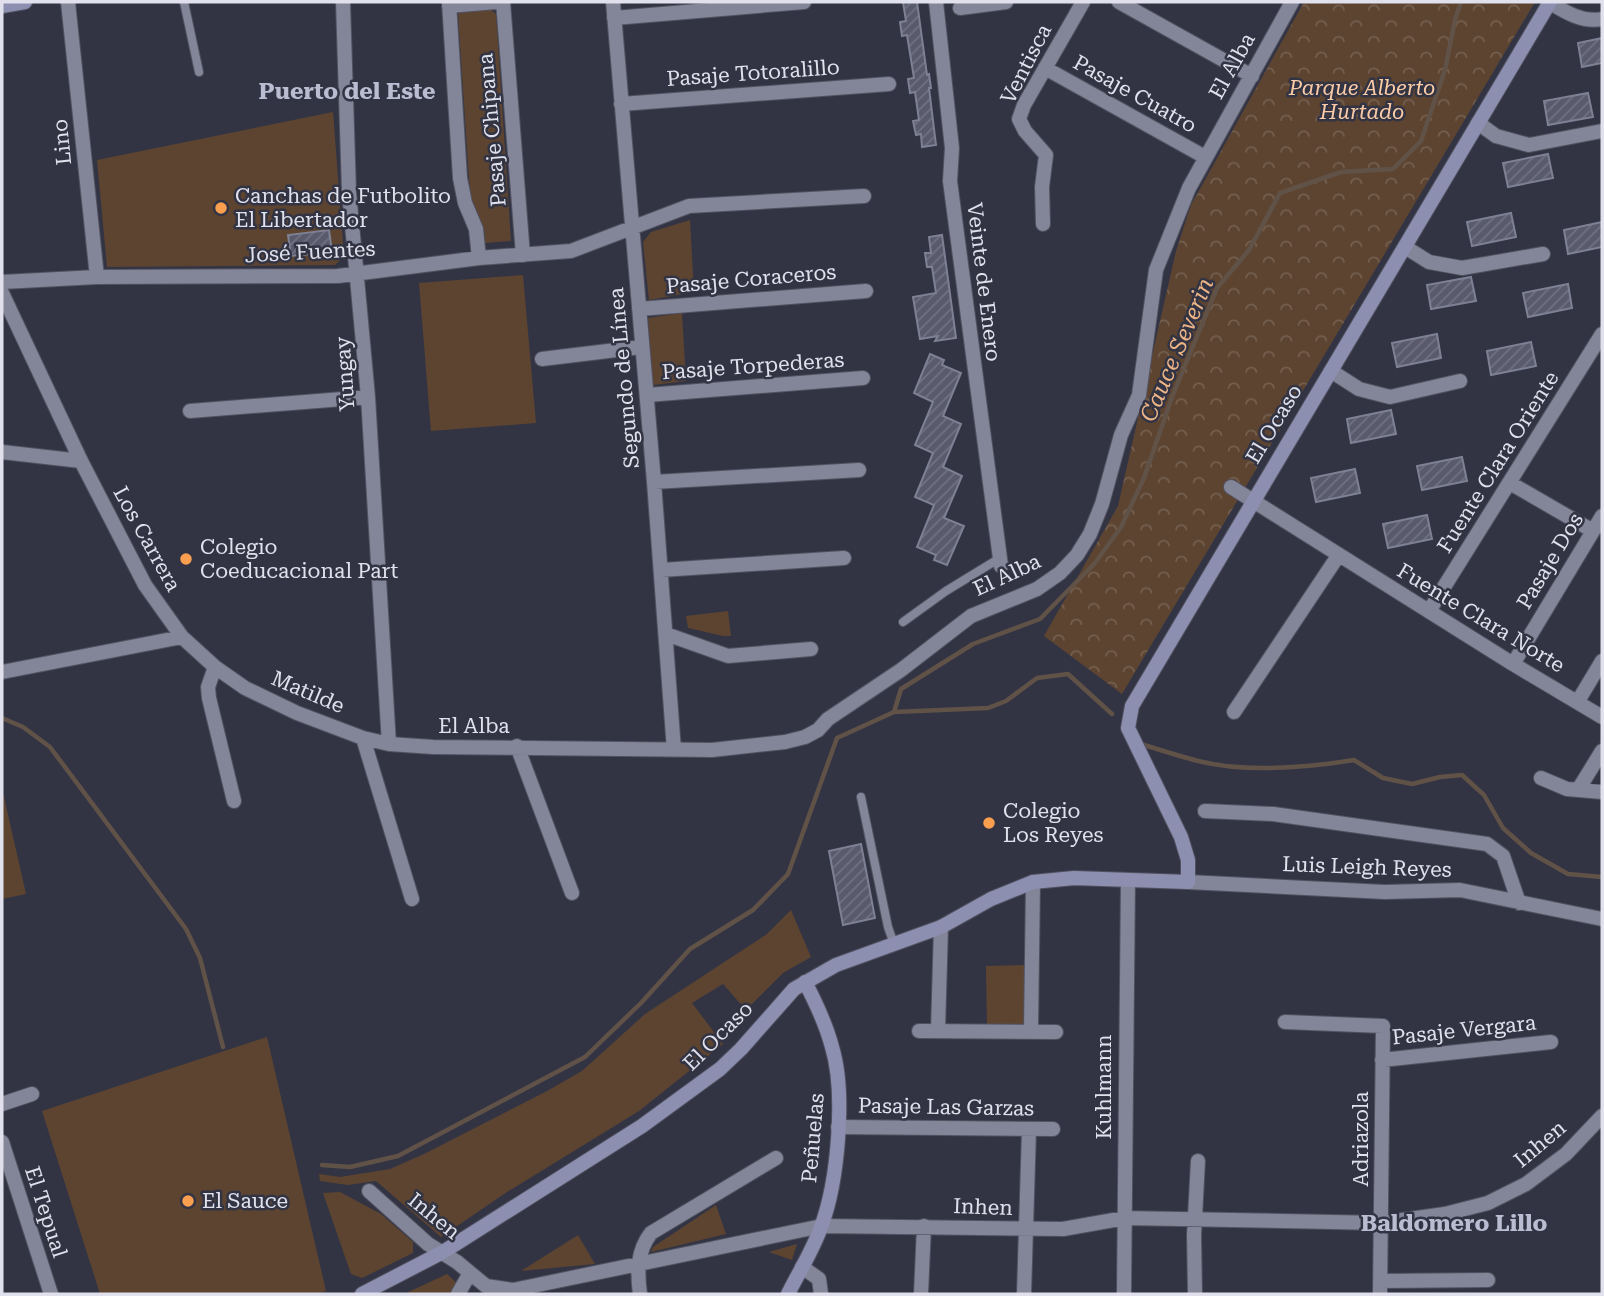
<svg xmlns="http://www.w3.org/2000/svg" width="1604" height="1296" font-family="'Roboto Serif',serif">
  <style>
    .grass { fill: #5d4431 }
    .park { fill: url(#park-crowns) }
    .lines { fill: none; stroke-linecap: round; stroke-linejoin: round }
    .stream { stroke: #615248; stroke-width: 4.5 }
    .building { fill: url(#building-hatch); stroke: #7e8093; stroke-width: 2 }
    .lane-casing { stroke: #515260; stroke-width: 10 }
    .street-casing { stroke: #515260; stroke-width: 16 }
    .secondary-casing { stroke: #515260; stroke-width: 16 }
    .lane { stroke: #838598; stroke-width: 8 }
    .street { stroke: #838598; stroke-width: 14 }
    .secondary { stroke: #8c8fb0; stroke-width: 14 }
    .poi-dot { fill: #fa9f4f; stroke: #323444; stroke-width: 2.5 }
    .labels { text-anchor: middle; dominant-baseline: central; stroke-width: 5; stroke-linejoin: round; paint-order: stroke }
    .street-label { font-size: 21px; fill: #e0e1ec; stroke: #323444 }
    .park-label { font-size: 21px; font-style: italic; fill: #facba6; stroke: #323444 }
    .poi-label { font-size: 21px; fill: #e0e1ec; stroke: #323444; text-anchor: start }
    .neighbourhood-label { font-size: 23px; font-weight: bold; fill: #babcd1; stroke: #323444 }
    .water-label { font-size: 23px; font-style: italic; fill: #eeb486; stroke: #323444 }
  </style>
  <defs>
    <pattern id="park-crowns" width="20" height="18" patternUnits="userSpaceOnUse" patternTransform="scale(1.75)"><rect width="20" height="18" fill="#5d4431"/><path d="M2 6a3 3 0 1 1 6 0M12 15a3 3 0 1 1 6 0" fill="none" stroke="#745f4f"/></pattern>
    <pattern id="building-hatch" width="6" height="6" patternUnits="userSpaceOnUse" patternTransform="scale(1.75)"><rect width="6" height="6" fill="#595a6c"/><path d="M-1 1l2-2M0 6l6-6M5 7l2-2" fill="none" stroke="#717181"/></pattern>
  </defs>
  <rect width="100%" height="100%" fill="#323444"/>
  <path class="grass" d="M490,9L496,14L511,241L485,243L484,229L470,194L458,14L465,10Z
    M333,112L344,256L335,265L107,267L97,160Z
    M690,220L694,292L649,300L643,242L651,232Z
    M523,275L536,423L431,431L419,283Z
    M682,313L686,381L653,385L648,318Z
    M728,611L731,636H723L688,628L686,616Z
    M2,788L26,894L2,899Z
    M791,910L811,957L783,973L746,1010L723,984L692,1003L723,1044L639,1111L507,1192L441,1237L376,1181L348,1185L320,1181L319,1174L340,1177L390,1169L424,1154L547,1091L582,1071L645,1014L767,934Z
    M1025,965V1025L987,1026L986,966Z
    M267,1037L326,1291L316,1294H100L42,1111Z
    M340,1192L381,1214L413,1242V1253L362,1278L351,1274L323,1193Z
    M716,1205L726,1234L651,1252L653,1247Z
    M578,1235L595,1264L521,1271Z
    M797,1244L792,1260L769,1252Z
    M447,1274L460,1286L454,1294H404Z"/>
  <path class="park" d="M1304,2H1535L1122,694L1044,636L1118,506L1176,251L1191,205Z"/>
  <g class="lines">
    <path class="stream" d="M894,712L901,689L973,644L1040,619L1095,563L1121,527L1144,478L1172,397L1217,288L1249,250L1280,193L1341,172L1393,169L1421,141L1445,70L1455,20L1461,2
      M2,718L23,727L50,747L186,929L200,958L223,1047
      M1141,744C1160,750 1179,756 1198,761C1247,773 1304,768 1354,760L1383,778L1412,784L1440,777L1462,775L1484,795L1503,828L1531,853L1568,874L1602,877
      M322,1165L350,1167L398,1156L585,1057L641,1003L690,949L753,910L788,874L837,738L894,712L988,708L1006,701L1037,678L1068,674L1112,714"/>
  </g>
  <path class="building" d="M903,2H917L927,75L929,74L931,88H929L936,145L922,147L921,134L916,135L913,121L919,120L915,92L910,93L908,79L914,78L907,35L902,36L900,22L906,21Z
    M1602,38V63L1582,67L1578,43Z
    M1588,93L1593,117L1548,125L1544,101Z
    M1548,154L1553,178L1508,187L1503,163Z
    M1511,213L1516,237L1472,246L1467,222Z
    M1602,222V247L1568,254L1564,230Z
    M329,230L332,252L291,256L288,235Z
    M942,235L956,338L935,341L938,336L920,339L913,297L936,293L932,267H927L925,253H931L929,237Z
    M1471,277L1476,301L1431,309L1427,285Z
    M1568,284L1572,308L1528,317L1523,293Z
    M1437,334L1441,358L1397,367L1392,343Z
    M1531,342L1536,366L1491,375L1487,351Z
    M930,354L944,360L942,365L961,373L943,416L961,424L943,467L962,476L944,518L964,526L947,565L934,560L936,555L917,547L934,505L915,497L933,453L915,445L933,402L914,393Z
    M1391,410L1396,434L1351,443L1347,419Z
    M1462,457L1467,481L1422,490L1417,466Z
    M1355,469L1360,493L1316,502L1311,478Z
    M1427,515L1432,539L1388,548L1383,524Z
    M861,844L875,918L843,925L829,851Z"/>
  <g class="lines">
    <defs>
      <path id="lane" d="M184,2L199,72
        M903,622L946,591L1000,558
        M861,797L888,927L894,944"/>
      <path id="street" d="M68,2L97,277
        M343,2L349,192L368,397L389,744
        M449,2L460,178L465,203L476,229L479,258
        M503,2L523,255
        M613,2L654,482L674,750
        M936,2L952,148L950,181L1001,566
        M1119,2L1252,76
        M1549,2C1565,12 1583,23 1602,19
        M449,6L496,2
        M960,8L1006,2
        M614,18L804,2
        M1045,68L1205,157
        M621,104L889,84
        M1478,123L1496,136L1529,145L1602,131
        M1043,224L1042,187L1046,155L1025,131L1019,119L1024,105L1083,2
        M1405,247L1429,262L1462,268L1543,254
        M2,282L97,277L338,276L479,258L571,251L689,206L864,196
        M2,293L81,461L145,585L182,637L215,667L245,688L297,713L363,738L389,744L433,747L712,750L785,742L805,737L818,730L828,719L901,670L971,616L1037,589L1060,573L1077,555L1090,534L1102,504L1121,435L1139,395L1156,270L1189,188L1292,2
        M639,309L866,291
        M542,359L641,347
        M1331,371L1359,389L1390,397L1460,381
        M647,395L863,378
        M190,411L368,397
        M2,452L81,461
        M654,482L859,470
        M1510,483L1593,531
        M1231,487L1513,664L1602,717
        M661,570L844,558
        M1429,611L1602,334
        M666,634L728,656L811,649
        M1513,664L1602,516
        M215,667L208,687L209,698L234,801
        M2,672L182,637
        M1578,701L1602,661
        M1234,712L1338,556
        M363,738L412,899
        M517,746L572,893
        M1541,778L1567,789L1602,792
        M1578,790L1602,751
        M1205,811L1273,814L1487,844L1503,856L1519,903
        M1188,882L1385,892L1460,890L1602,919
        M1285,1022L1383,1026L1380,1294
        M938,1030L941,927
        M1031,1030L1033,882
        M919,1031L1056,1032
        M1382,1060L1551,1042
        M2,1104L32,1094
        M838,1127L1053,1129
        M2,1142L51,1294
        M369,1191L428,1244L457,1262L486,1286L513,1290L822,1226L1063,1229L1125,1218L1381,1223L1445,1214L1488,1203L1526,1184L1566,1154L1602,1116
        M802,1267L819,1279L821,1294
        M1380,1281L1488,1280
        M458,1294L470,1273
        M640,1294C637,1272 637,1251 651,1233L776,1158
        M921,1294L924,1226
        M1024,1294L1029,1130
        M1124,1294L1128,880
        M1195,1294L1194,1235L1198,1161"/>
      <path id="secondary" d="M2,6L25,2
        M362,1294L443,1252L642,1126L720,1069L741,1049L794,989L836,965L941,927L991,899L1033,882L1074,878L1188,882V860L1181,837L1128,728L1132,706L1550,2
        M788,1294C799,1272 813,1250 821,1227C838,1182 846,1093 832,1047C826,1024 816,1003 805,982"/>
    </defs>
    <use href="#lane" class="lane-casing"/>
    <use href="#street" class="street-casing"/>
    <use href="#secondary" class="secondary-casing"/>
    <use href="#lane" class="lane"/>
    <use href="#street" class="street"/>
    <use href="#secondary" class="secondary"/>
  </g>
  <g class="poi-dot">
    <circle cx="221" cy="208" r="7"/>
    <circle cx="186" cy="559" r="7"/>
    <circle cx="989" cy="823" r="7"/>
    <circle cx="188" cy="1201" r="7"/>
  </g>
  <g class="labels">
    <g class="street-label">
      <text transform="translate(1026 64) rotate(-63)">Ventisca</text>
      <text transform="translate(1232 66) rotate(-61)">El Alba</text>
      <text transform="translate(753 73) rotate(-4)">Pasaje Totoralillo</text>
      <text transform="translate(1135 94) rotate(29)">Pasaje Cuatro</text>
      <text transform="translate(492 130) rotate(-95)">Pasaje Chipana</text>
      <text transform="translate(62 142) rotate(-96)">Lino</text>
      <text transform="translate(310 252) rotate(-3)">José Fuentes</text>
      <text transform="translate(751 279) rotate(-5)">Pasaje Coraceros</text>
      <text transform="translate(984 282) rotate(83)">Veinte de Enero</text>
      <text transform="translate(753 366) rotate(-4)">Pasaje Torpederas</text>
      <text transform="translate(345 374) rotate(-94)">Yungay</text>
      <text transform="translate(624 378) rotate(-95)">Segundo de Línea</text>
      <text transform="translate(1274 424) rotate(-59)">El Ocaso</text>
      <text transform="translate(1498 462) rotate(-58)">Fuente Clara Oriente</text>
      <text transform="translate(147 539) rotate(61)">Los Carrera</text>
      <text transform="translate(1550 561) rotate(-59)">Pasaje Dos</text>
      <text transform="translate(1007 575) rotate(-25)">El Alba</text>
      <text transform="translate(1481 618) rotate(31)">Fuente Clara Norte</text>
      <text transform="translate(308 692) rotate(23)">Matilde</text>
      <text x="474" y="726">El Alba</text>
      <text transform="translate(1367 867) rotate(2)">Luis Leigh Reyes</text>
      <text transform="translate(1464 1030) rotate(-6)">Pasaje Vergara</text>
      <text transform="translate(718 1036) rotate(-45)">El Ocaso</text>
      <text transform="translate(1104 1087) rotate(-90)">Kuhlmann</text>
      <text transform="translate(946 1107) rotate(1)">Pasaje Las Garzas</text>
      <text transform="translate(813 1138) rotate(-85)">Peñuelas</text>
      <text transform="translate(1361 1139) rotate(-90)">Adriazola</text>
      <text transform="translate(1540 1144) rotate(-40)">Inhen</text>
      <text transform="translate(983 1207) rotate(2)">Inhen</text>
      <text transform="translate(46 1212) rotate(72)">El Tepual</text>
      <text transform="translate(434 1216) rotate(39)">Inhen</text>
    </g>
    <g class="park-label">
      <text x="1362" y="88">Parque Alberto<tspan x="1362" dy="24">Hurtado</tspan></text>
    </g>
    <g class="poi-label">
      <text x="235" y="196">Canchas de Futbolito<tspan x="235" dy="24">El Libertador</tspan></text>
      <text x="200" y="547">Colegio<tspan x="200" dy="24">Coeducacional Part</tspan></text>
      <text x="1003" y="811">Colegio<tspan x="1003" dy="24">Los Reyes</tspan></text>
      <text x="202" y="1201">El Sauce</text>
    </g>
    <g class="neighbourhood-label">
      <text x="347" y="91">Puerto del Este</text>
      <text x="1454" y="1223">Baldomero Lillo</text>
    </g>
    <g class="water-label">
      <text transform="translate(1177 350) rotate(-67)">Cauce Severin</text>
    </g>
  </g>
  <rect width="1604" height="1296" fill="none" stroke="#e0e1ec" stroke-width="7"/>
</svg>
